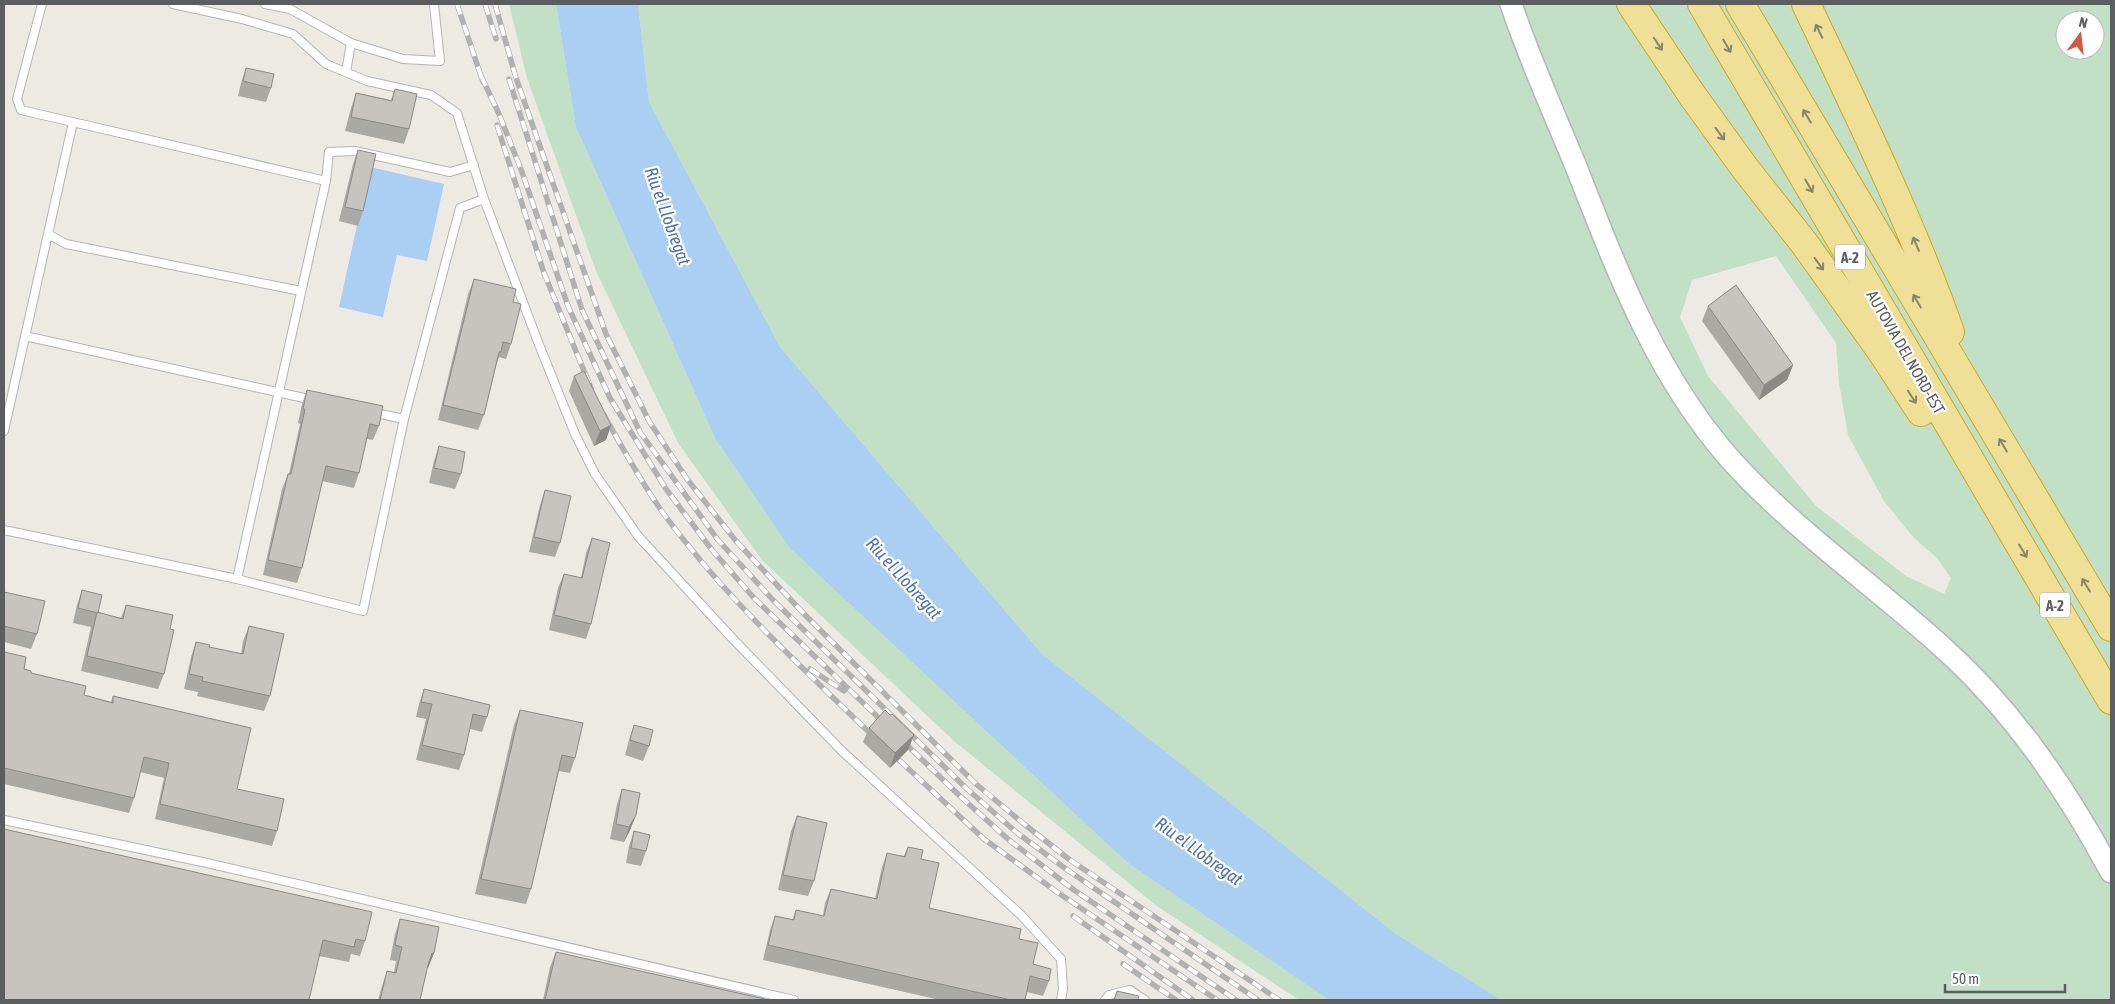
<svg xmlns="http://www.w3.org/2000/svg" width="2115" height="1004" font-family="'Asap Condensed',sans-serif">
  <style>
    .green { fill: #c2e0c5; fill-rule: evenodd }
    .water { fill: #abcef3 }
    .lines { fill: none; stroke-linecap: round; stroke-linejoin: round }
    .service-casing { stroke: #b3b4b8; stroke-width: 10 }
    .secondary-casing { stroke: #b4b6bb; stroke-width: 24 }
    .motorway-casing { stroke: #d1a71d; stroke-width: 30 }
    .service { stroke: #fff; stroke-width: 8 }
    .secondary { stroke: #fff; stroke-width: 21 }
    .motorway { stroke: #efdf97; stroke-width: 28 }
    .rail-casing { stroke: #b1b1b2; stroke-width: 5.5 }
    .rail { stroke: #fff; stroke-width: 4; stroke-dasharray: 11; stroke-linecap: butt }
    .wall { fill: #aba9a4 }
    .shaded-wall { fill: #8b8986 }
    .building { fill: #c7c4bf; stroke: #8b8986 }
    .oneway { stroke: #878471 }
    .labels { text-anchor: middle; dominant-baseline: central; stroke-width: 4.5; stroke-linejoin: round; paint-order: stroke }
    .shield { fill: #fff; stroke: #8c8e90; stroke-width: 1 }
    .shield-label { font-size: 15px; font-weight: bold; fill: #5b5d61 }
    .street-label { font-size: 16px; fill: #5b5d61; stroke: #fff }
    .water-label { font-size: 18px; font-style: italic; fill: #4e74ab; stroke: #fff }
  </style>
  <rect width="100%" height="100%" fill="#eceae3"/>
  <path class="green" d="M509,4H556L576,127L715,438L1128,863L1329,1000H1299L1157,906L954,741L762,560L678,443L596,271L527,78Z
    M638,4H2111V1000H1501L1396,934L1042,654L780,347L649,102ZM2065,20H2095V50H2065ZM1776,256L1836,343L1839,383L1848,435L1884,501L1914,538L1937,558L1951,578L1944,594L1906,576L1816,506L1708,376L1680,317L1692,280Z"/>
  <path class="water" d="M556,4H638L649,102L780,347L1042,654L1396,934L1501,1000H1329L1128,863L790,548L715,438L576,127Z
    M370,167L444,184L427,261L397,255L383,317L339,307Z"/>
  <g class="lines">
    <defs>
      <path id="service" d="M42,4L17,99L21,110L326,181
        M173,4L242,19L293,34L326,64L367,81L431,95L457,113L484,199L538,342L575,434L595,474L638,536L733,639L842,751L1021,915L1061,959L1063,989L1061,1000
        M265,4L290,9L351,43L403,59L440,61L434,4
        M346,72L351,43
        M48,234L66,244L301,291
        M25,336L313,400
        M371,412L404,419
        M4,431L73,122
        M4,530L237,579L363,611L404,419L460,208L484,199
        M237,579L326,181L329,152L355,151L450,172L474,165
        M4,820L207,863L794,1000
        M1105,1000L1109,995L1130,990L1145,1000"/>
      <path id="secondary" d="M1511,4C1529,58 1553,111 1575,164C1616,268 1655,374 1730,459C1793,529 1870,582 1940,645C2012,709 2065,787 2111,872"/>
      <path id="motorway" d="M1631,4L1692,95L1744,167L1804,243L1882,352L1921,412
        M1702,4L2111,700
        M1740,4L2111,627
        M1806,4C1857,111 1910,219 1950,332"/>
    </defs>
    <use href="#service" class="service-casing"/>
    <use href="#secondary" class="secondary-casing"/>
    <use href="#motorway" class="motorway-casing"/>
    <use href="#service" class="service"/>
    <use href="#secondary" class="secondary"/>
    <use href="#motorway" class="motorway"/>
    <defs>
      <path id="rail" d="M457,4L483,82
        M485,4L496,39
        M495,4L516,78L606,334L649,421L687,479L736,541L805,615L976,784L1024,824L1070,860L1279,1000
        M481,76L499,114L522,172L568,306L610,398L666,489L712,550L754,598L962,798L1009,840L1074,890L1236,1000
        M509,79L582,310L640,432L718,540L773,600L967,789L1016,832L1066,869L1258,1000
        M497,125L544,273L591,388
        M604,415C622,447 640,480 661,510C721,593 797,663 871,734
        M810,669L844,691
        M899,760L984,839L1057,892L1217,1000
        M1073,916L1193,1000
        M1123,964L1176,1000"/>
    </defs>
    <use href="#rail" class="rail-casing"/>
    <use href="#rail" class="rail"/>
  </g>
  <path class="wall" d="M246,68L271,88L266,102L238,96L241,83Z
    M395,89L409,129L404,144L345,131L351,108L356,93L391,100Z
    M358,150L363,211L358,226L339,221L353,164Z
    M474,279L513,302L511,344L506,359L499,357L496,366L484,415L478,430L438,420L468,294Z
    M1708,306L1793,365L1787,380L1759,400L1702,321Z
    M574,376L611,425L606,440L594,446L569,391Z
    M307,390L379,426L373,440L367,439L359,473L354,488L322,481L302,568L297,583L263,575L282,489L288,474H289L300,424L298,423L302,404Z
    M439,446L461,474L455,489L429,483L434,461Z
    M545,490L560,543L555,557L529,552L540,505Z
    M592,538L591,624L586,639L549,630L558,588L564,574L581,578L586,553Z
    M82,590L98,613L121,618L126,605L170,629L164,674L158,689L81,671L91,627L73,623L77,605Z
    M4,592L37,634L31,649L4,642Z
    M249,626L270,696L264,711L197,696L198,692L184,689L191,657L196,642L209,647L241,654L243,641Z
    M4,652L24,669L31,673L84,695L111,702L113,696L237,789L277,831L272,846L155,819L164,778L140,772L134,798L129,813L4,784Z
    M424,689L487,717L482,732L470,729L464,755L459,770L416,760L426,719L416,717L419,704Z
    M520,710L575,758L570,773L559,771L531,889L526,904L475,894L514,725Z
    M890,715L914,735L908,750L890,768L863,742L869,728Z
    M634,725L649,746L643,761L625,755L629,740Z
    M622,789L636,815L630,830L624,842L610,839L617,804Z
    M797,816L814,881L808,896L778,890L791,831Z
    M4,829L365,941L360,956L351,954L349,962L319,956Z
    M634,831L646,851L641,866L626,863L629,846Z
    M908,847L921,859L929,908L1019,939L1033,964L1049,981L1043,996L1027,992L1025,1000H940L763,960L770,930L775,916L792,920L796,910L823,916L825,903L831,889L875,899L882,867L887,853L904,856Z
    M400,919L434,953L428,968H427L420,1000H378L382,986L387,971L394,972L396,961L390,960L395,934Z
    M556,952L769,1000H543L550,967Z"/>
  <path class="shaded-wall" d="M1793,365L1787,380L1759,400L1764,385Z
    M611,425L606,440L594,446L600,431Z
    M914,735L908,750L890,768L895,753Z
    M636,815L630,830L624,842L629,827Z
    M432,953H434L428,968H426Z"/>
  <path class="building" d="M246,68L274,74L271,88L243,81Z
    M395,89L417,94L409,129L351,117L356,93L392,101Z
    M358,150L376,154L363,211L345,207Z
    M474,279L516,289L513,302L521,304L511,344L503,342L501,352H499L484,415L443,405Z
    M1736,285L1793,365L1764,385L1708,306Z
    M584,371L611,425L600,431L574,376Z
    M307,390L383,406L379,426L370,424L359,473L326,466L302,568L268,560L288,474H291L305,409H303Z
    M439,446L465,452L461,474L434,468Z
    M545,490L571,496L560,543L534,537Z
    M592,538L610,543L591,624L554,615L564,574L582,578Z
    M82,590L102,595L98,613L78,608Z
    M4,592L45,601L37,634L4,626Z
    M126,605L173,615L170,629L174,630L164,674L87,656L97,612L123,619Z
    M249,626L284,634L270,696L202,681L203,677L189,674L196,642L210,645L209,647L243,654Z
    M4,652L26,657L24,669L31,671V673L86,686L84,695L113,703V696L251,728L237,789L284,799L277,831L160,804L169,763L144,757L134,798L4,768Z
    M424,689L490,705L487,717L473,714L464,755L422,745L432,704L421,702Z
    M520,710L583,723L575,758L562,755L531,889L481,879Z
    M885,710L890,715L892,714L914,735L895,753L869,728Z
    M634,725L653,730L649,746L630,740Z
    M622,789L640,793L636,815L629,827L616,824Z
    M797,816L827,823L814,881L783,875Z
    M4,829L372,912L365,941L356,939L354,947L323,940L309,1000H4Z
    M634,831L650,835L646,851L631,848Z
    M908,847L923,850L921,859L939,863L929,908L1021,929L1019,939L1038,943L1033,964L1051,969L1049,981L1030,976L1025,1000H1011L768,945L775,916L794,920L796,910L824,916L831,889L877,899L887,853L905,857Z
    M400,919L439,927L434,953H432L428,965L420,1000H380L387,971L396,973L402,947L395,945Z
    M556,952L769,1000H545Z
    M1117,991L1139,996L1138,1000H1114Z"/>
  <defs><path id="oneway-shaft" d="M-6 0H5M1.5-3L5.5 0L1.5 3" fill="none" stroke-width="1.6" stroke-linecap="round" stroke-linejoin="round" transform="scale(1.25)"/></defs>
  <g class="oneway">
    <use href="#oneway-shaft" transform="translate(1819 31) rotate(-116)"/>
    <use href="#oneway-shaft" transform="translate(1658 44) rotate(56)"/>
    <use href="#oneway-shaft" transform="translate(1727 46) rotate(60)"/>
    <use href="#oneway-shaft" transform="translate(1807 116) rotate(-121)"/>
    <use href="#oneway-shaft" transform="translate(1720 134) rotate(54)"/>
    <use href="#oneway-shaft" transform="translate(1809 186) rotate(60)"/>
    <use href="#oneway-shaft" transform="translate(1916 244) rotate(-113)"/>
    <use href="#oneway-shaft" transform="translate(1819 264) rotate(54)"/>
    <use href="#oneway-shaft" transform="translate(1917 301) rotate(-121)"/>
    <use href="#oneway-shaft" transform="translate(1912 397) rotate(57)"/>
    <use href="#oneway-shaft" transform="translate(2003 445) rotate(-121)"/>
    <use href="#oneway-shaft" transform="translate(2023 551) rotate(59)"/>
    <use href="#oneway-shaft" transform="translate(2086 585) rotate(-121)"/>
  </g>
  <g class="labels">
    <g class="shield">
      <rect x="1835" y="244.5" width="30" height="25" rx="4"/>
      <rect x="2040" y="592.5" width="30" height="25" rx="4"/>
    </g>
    <g class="shield-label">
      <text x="1850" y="257">A-2</text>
      <text x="2055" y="605">A-2</text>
    </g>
    <g class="street-label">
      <text transform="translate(1906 352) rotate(60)">AUTOVIA DEL NORD-EST</text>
    </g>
    <g class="water-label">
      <text transform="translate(668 216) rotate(70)">Riu el Llobregat</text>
      <text transform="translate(904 578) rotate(48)">Riu el Llobregat</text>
      <text transform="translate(1199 851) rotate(36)">Riu el Llobregat</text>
    </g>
  </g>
  <rect width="2115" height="1004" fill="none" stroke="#5b5d61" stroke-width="10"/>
  <g transform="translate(2080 35) rotate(15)"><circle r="24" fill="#ffffff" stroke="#bdbec0"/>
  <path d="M0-4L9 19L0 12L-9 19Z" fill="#d25942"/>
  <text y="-8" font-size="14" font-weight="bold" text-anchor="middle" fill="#5b5d61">N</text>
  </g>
  <path d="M1945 984v8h120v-8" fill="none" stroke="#5b5d61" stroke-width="2.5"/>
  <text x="1952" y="984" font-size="15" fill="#5b5d61" stroke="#ffffff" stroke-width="4" paint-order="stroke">50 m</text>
</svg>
